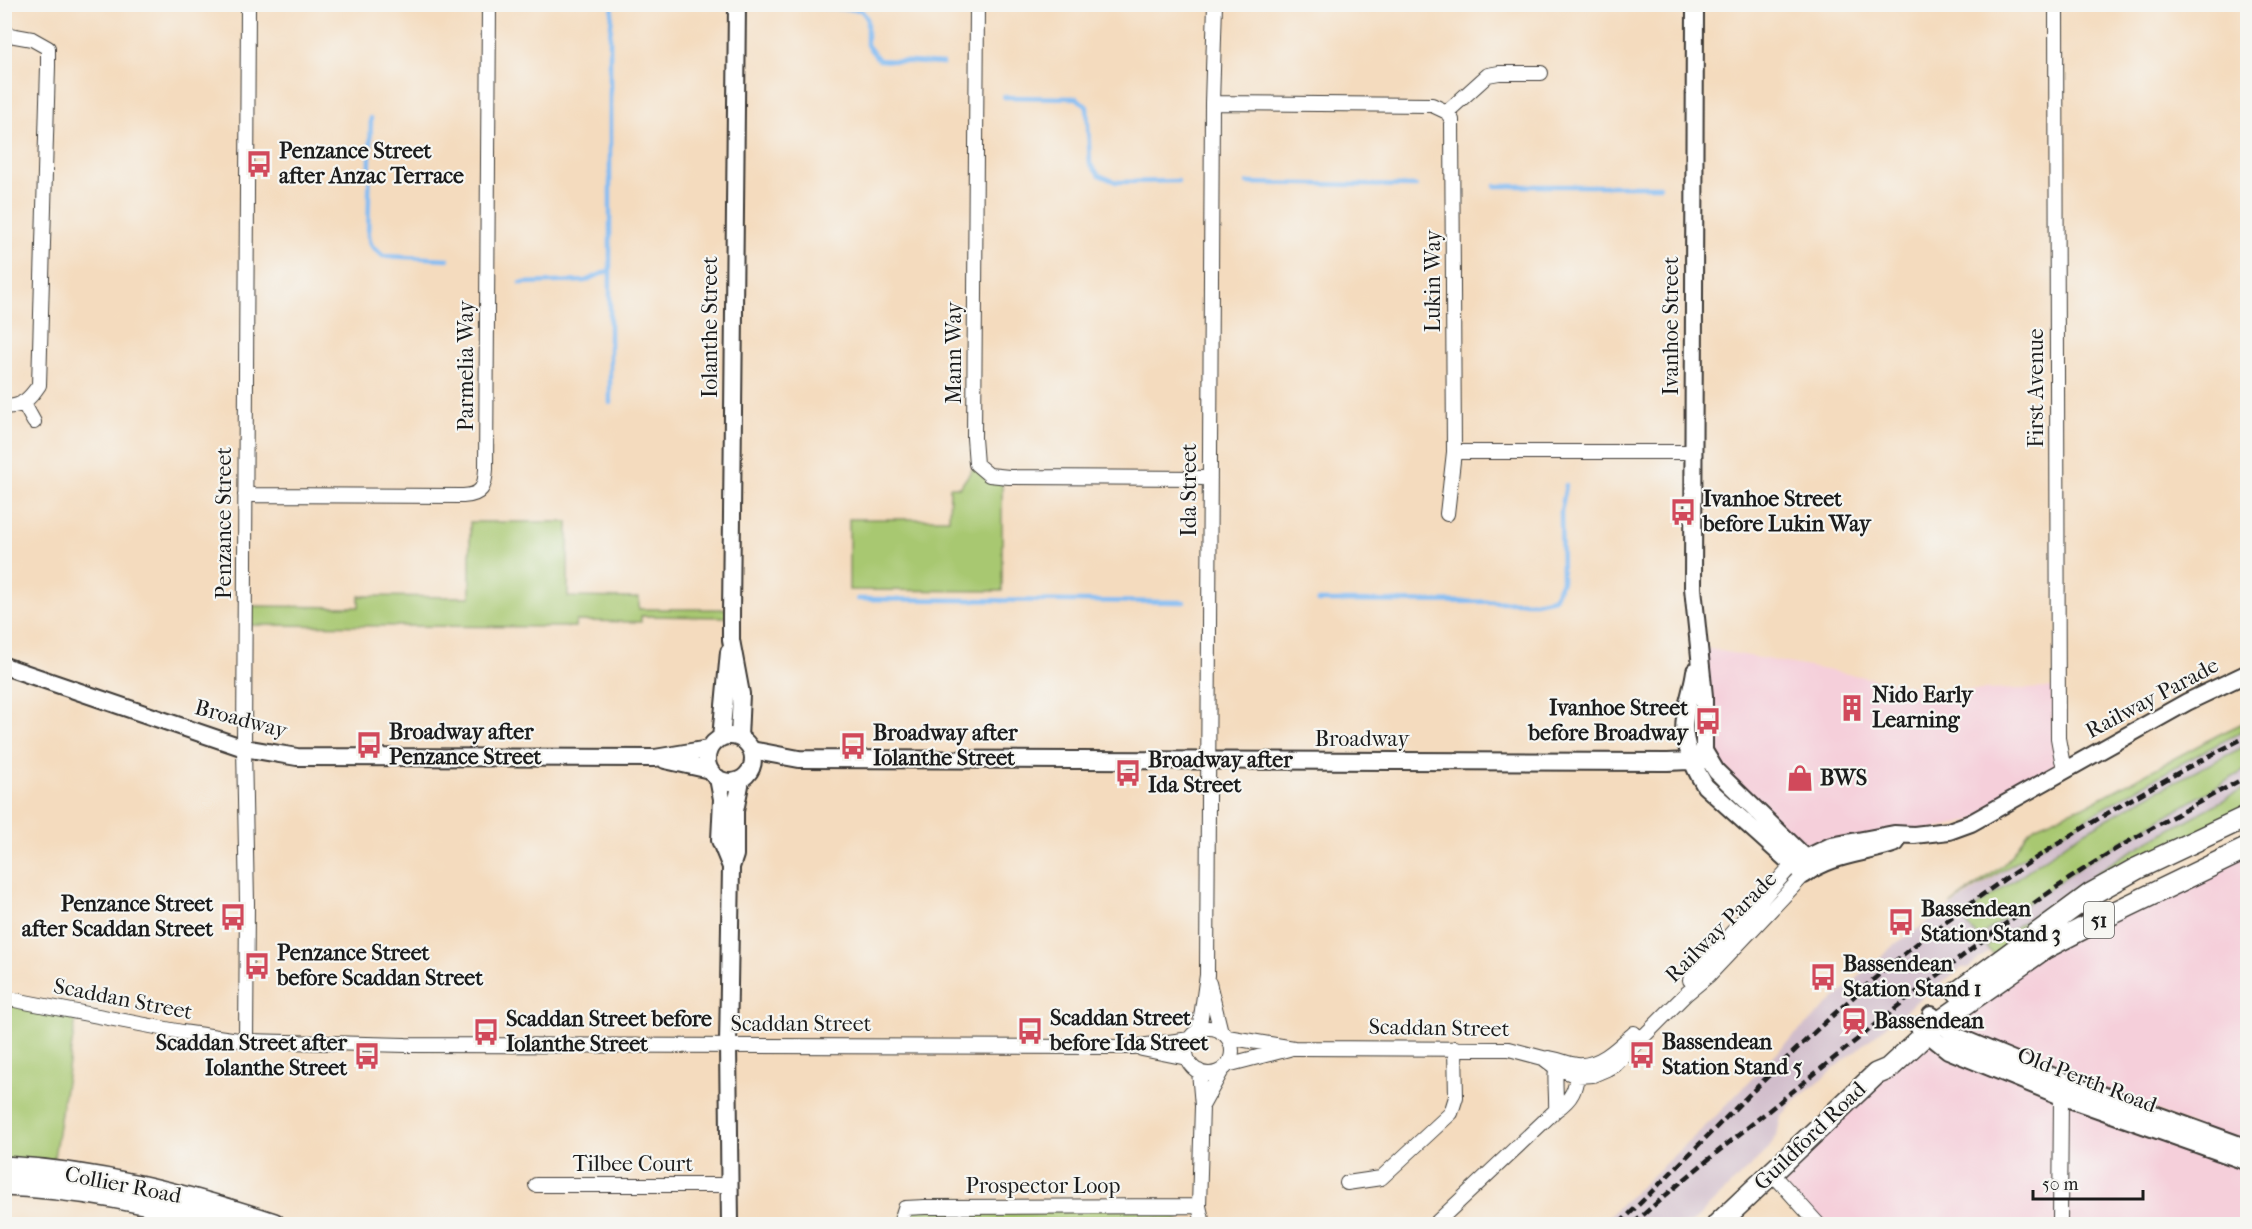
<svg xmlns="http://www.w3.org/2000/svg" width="2252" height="1229" font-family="'IM FELL French Canon',serif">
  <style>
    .built { fill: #f5cfda }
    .industrial { fill: #d1bdcb }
    .green { fill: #a8c871; stroke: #627246; stroke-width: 1.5 }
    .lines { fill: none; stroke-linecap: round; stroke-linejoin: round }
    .stream { stroke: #82bcf3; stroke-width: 4.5 }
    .minor-casing { stroke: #3c3934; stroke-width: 16 }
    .tertiary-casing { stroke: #3c3934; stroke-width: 20 }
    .primary-casing { stroke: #3c3934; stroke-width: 24 }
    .trunk-casing { stroke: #3c3934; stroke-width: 24 }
    .minor { stroke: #fff; stroke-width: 14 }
    .tertiary { stroke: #fff; stroke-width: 16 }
    .primary { stroke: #fff; stroke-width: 21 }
    .trunk { stroke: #fff; stroke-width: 21 }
    .rail { stroke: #1c1c1c; stroke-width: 4.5; stroke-dasharray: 9 4.5; stroke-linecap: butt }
    .labels { text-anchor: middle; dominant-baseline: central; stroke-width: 4.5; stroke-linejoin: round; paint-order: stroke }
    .shield { fill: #f6f6f2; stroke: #5d5d5c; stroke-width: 1.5 }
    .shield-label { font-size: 21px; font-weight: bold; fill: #1c1c1c }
    .poi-label { font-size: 22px; font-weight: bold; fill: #1c1c1c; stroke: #f6f6f2; text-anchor: start }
    .street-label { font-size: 22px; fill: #1c1c1c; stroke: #f6f6f2 }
  </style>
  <rect width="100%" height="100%" fill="#f6f6f2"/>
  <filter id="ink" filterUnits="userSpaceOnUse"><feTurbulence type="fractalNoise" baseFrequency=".0167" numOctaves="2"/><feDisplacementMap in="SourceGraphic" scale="12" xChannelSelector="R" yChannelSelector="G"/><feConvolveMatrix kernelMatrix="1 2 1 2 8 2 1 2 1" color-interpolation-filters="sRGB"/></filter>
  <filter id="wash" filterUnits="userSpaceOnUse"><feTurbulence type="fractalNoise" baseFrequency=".008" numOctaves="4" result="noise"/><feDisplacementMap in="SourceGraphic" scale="24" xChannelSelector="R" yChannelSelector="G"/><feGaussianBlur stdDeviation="1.35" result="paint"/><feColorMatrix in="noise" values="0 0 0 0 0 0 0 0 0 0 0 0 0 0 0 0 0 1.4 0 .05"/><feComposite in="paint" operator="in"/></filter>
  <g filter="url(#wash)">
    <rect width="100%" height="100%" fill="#f4dbbe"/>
    <path class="built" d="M1699,647L1942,691L2057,688L2067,769L1979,819L1805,857L1708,760Z
      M2247,848V1148L1938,1023L2045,948Z
      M1927,1033L2247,1162V1224H1818L1772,1173Z"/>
    <path class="industrial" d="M2247,729V745L2151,794L2072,839L1962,918L1978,937L2087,862L2247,769V787L2122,856L1987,947L1989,951L1968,968H1962L1922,997L1857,1050L1794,1102L1781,1117L1777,1135L1769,1148L1691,1224H1600L1712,1120L1788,1041L1895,944L2070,827L2181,762Z"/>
    <path class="green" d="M976,464L1002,477V591L849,590V519H949L950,487H960Z
      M470,522H568V597L639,598V609H731V617L641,616V622L576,621L575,627L244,625L245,606L359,607V596L470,597Z
      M2247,721V729C2144,781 2046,841 1950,905L2002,866L2012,855L2026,834L2036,826L2093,802L2216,736Z
      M2247,745V769L2087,862L1978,937L1961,918L2072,839L2151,794Z
      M2247,787V809L1995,955L1986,947L2122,856Z
      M4,998L77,1012L52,1170L5,1167Z
      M1164,1206L1180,1222L1177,1224H900L905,1208Z"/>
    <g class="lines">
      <path class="stream" d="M771,4L861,10L867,18V45L879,60L943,64
        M1004,97L1077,98L1087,107L1090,164L1099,175L1116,182L1178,181
        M371,118L368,236L372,246L383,256L448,259
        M1247,183L1416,186
        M1495,186H1660
        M521,283L585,281L610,270
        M610,403V36L613,4
        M858,599L1184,602
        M1318,601L1535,602L1554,598L1562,581L1561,511L1566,485"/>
    </g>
  </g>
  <g filter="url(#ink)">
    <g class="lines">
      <defs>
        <path id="minor" d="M977,4L974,438L976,464L989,475L1009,477L1210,478
          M2056,4L2058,738L2062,760L2067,769
          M4,34L32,39L48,48V66L39,385C31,397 21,409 4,406
          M1212,103L1432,105L1447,112L1452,120L1454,452L1447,514
          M1447,112L1488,75L1499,73H1541
          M23,402L34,422
          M1454,452H1693
          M245,495L463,496C482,495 485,487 486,469L489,4
          M1690,980L1792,865
          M1209,983L1221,1032
          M4,998L182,1032L246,1041L406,1045L1133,1047L1190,1039
          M1186 1051a23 23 0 1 1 46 0a23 23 0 1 1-46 0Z
          M1199,1031L1207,975L1212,103L1215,4
          M1227,1037L1294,1048L1509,1049L1543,1058L1555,1067L1577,1076L1593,1075L1607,1069L1616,1064L1686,994L1709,975L1804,875
          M246,1041L247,903L244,748L248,4
          M1142,1049L1187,1058
          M1548,1058C1558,1059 1567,1064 1577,1065C1600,1067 1619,1047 1634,1033
          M1227,1065L1289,1049
          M1199,1071L1202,1106L1199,1206L1203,1224
          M1202,1106L1222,1070
          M1556,1110C1557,1096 1553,1071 1558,1062
          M1772,1173L1818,1224
          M1347,1183L1381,1178L1451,1113L1456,1097L1455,1048
          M536,1185H730
          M900,1224L905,1208L925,1207L1199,1206
          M1435,1224L1556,1110C1575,1097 1575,1088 1579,1067
          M2060,1224L2061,1096L2063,1089"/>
        <path id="tertiary" d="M737,4L731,617V640L741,694L739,738
          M1695,4L1693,588L1704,696V751L1716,771L1815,867
          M4,666L244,748L297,757L655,758L709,749
          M1695,671C1693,687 1687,702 1685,718C1681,740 1694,768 1705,786L1804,875C1831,854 1865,854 1896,843
          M707 759a23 23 0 1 1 46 0a23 23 0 1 1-46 0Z
          M721,738L729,652
          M751,750L799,759L1668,762L1708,760
          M665,760L710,770
          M718,778L722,799L720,840L731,867
          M1792,865L1831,846L1894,834L1914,835L1949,831L1971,823L2187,702L2248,673
          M1931,1015L1956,1036L2066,1082L2248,1148
          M1918,1026L1948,1050L2061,1096L2248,1162
          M730,1224L728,1045L731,867L735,855V811L741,780"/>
        <path id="primary" d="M4,1167C98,1172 186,1195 274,1224
          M4,1185C79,1188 152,1202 223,1224"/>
        <path id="trunk" d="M1958,992L2091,894L2136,869L2248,816
          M1718,1224L1876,1074L1888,1069L1938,1023L2045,948L2101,919L2248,848"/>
      </defs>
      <use href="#minor" class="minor-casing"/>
      <use href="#tertiary" class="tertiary-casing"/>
      <use href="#primary" class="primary-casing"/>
      <use href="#trunk" class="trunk-casing"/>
      <use href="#minor" class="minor"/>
      <use href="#tertiary" class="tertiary"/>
      <use href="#primary" class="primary"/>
      <use href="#trunk" class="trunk"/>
      <path class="rail" d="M1619,1224C1711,1134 1799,1040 1899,958C2006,871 2124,799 2248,736
        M1633,1224C1693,1170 1756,1121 1818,1071C1903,1003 1987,933 2078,873C2132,837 2191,807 2248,776"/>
    </g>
  </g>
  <defs>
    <symbol id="bus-bare" viewBox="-9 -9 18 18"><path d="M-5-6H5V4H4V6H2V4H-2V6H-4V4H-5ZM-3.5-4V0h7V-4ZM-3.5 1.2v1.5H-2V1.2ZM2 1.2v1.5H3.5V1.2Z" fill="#d1495b" stroke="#f6f6f2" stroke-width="2.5" paint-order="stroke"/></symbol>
    <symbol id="building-bare" viewBox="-9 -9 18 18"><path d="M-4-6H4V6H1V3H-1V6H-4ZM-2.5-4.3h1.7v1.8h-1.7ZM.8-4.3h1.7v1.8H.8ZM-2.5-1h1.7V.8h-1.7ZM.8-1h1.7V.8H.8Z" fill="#d1495b" stroke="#f6f6f2" stroke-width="2.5" paint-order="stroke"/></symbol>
    <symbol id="shop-bare" viewBox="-9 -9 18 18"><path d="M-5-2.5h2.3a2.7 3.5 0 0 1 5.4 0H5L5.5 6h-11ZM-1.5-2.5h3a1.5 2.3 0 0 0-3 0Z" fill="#d1495b" stroke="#f6f6f2" stroke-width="2.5" paint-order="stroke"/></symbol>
    <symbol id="station-bare" viewBox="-9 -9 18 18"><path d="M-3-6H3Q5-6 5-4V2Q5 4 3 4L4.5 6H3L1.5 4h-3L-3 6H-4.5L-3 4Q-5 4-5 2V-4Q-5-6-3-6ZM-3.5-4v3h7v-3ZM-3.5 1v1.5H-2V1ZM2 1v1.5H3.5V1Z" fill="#d1495b" stroke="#f6f6f2" stroke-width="2.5" paint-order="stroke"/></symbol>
  </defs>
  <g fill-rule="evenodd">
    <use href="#bus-bare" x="240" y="145" width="38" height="38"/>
    <use href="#bus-bare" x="1664" y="493" width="38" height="38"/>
    <use href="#building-bare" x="1833" y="689" width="38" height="38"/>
    <use href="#bus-bare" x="1689" y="702" width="38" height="38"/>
    <use href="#bus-bare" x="350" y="726" width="38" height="38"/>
    <use href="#bus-bare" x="834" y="727" width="38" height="38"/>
    <use href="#bus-bare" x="1109" y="754" width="38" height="38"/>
    <use href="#shop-bare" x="1781" y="759" width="38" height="38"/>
    <use href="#bus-bare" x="214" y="898" width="38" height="38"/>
    <use href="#bus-bare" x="1882" y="903" width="38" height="38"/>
    <use href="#bus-bare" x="238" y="947" width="38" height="38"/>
    <use href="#bus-bare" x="1804" y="958" width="38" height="38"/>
    <use href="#station-bare" x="1835" y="1002" width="38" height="38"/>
    <use href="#bus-bare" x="1011" y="1012" width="38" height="38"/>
    <use href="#bus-bare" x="467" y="1013" width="38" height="38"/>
    <use href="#bus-bare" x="1623" y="1036" width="38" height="38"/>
    <use href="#bus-bare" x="348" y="1037" width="38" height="38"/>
  </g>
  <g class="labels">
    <rect class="shield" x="2084" y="902" width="30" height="36" rx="4.5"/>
    <g class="shield-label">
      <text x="2099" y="920">51</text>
    </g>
    <g class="poi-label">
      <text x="279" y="151">Penzance Street<tspan x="279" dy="25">after Anzac Terrace</tspan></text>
      <text x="1703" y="499">Ivanhoe Street<tspan x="1703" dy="25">before Lukin Way</tspan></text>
      <text x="1872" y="695">Nido Early<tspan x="1872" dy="25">Learning</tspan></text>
      <text x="1688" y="708" text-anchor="end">Ivanhoe Street<tspan x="1688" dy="25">before Broadway</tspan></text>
      <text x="389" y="732">Broadway after<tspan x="389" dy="25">Penzance Street</tspan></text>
      <text x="873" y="733">Broadway after<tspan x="873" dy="25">Iolanthe Street</tspan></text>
      <text x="1148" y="760">Broadway after<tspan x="1148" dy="25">Ida Street</tspan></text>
      <text x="1820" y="778">BWS</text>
      <text x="213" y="904" text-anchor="end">Penzance Street<tspan x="213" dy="25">after Scaddan Street</tspan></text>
      <text x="1921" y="909">Bassendean<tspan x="1921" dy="25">Station Stand 3</tspan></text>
      <text x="277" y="953">Penzance Street<tspan x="277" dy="25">before Scaddan Street</tspan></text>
      <text x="1843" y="964">Bassendean<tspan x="1843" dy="25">Station Stand 1</tspan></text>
      <text x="1050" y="1018">Scaddan Street<tspan x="1050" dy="25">before Ida Street</tspan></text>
      <text x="506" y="1019">Scaddan Street before<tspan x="506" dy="25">Iolanthe Street</tspan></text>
      <text x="1874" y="1021">Bassendean</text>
      <text x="1662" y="1042">Bassendean<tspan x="1662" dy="25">Station Stand 5</tspan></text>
      <text x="347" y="1043" text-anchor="end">Scaddan Street after<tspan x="347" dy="25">Iolanthe Street</tspan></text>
    </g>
    <g class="street-label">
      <text transform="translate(1433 281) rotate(-90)">Lukin Way</text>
      <text transform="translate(1671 326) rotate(-90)">Ivanhoe Street</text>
      <text transform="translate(710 327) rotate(-90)">Iolanthe Street</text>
      <text transform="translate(954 353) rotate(-90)">Mann Way</text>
      <text transform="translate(466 366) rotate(-90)">Parmelia Way</text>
      <text transform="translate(2036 388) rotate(-90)">First Avenue</text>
      <text transform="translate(1189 490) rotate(-90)">Ida Street</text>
      <text transform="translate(224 523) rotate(-90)">Penzance Street</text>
      <text transform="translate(2152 698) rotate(-28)">Railway Parade</text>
      <text transform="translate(241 719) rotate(15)">Broadway</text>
      <text x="1362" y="739">Broadway</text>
      <text transform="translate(1721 927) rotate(-45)">Railway Parade</text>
      <text transform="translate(123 999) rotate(11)">Scaddan Street</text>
      <text x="801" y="1024">Scaddan Street</text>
      <text transform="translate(1439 1028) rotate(1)">Scaddan Street</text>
      <text transform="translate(2087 1080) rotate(21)">Old Perth Road</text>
      <text transform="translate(1810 1136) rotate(-44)">Guildford Road</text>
      <text x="633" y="1164">Tilbee Court</text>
      <text transform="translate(123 1185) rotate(11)">Collier Road</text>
      <text x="1043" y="1186">Prospector Loop</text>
    </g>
  </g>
  <rect width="2252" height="1229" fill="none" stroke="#f6f6f2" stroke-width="24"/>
  <path d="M2033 1190v9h110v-9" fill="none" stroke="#1c1c1c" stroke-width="3"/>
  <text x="2042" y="1190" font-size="18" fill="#1c1c1c" stroke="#f6f6f2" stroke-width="4.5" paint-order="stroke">50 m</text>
</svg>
